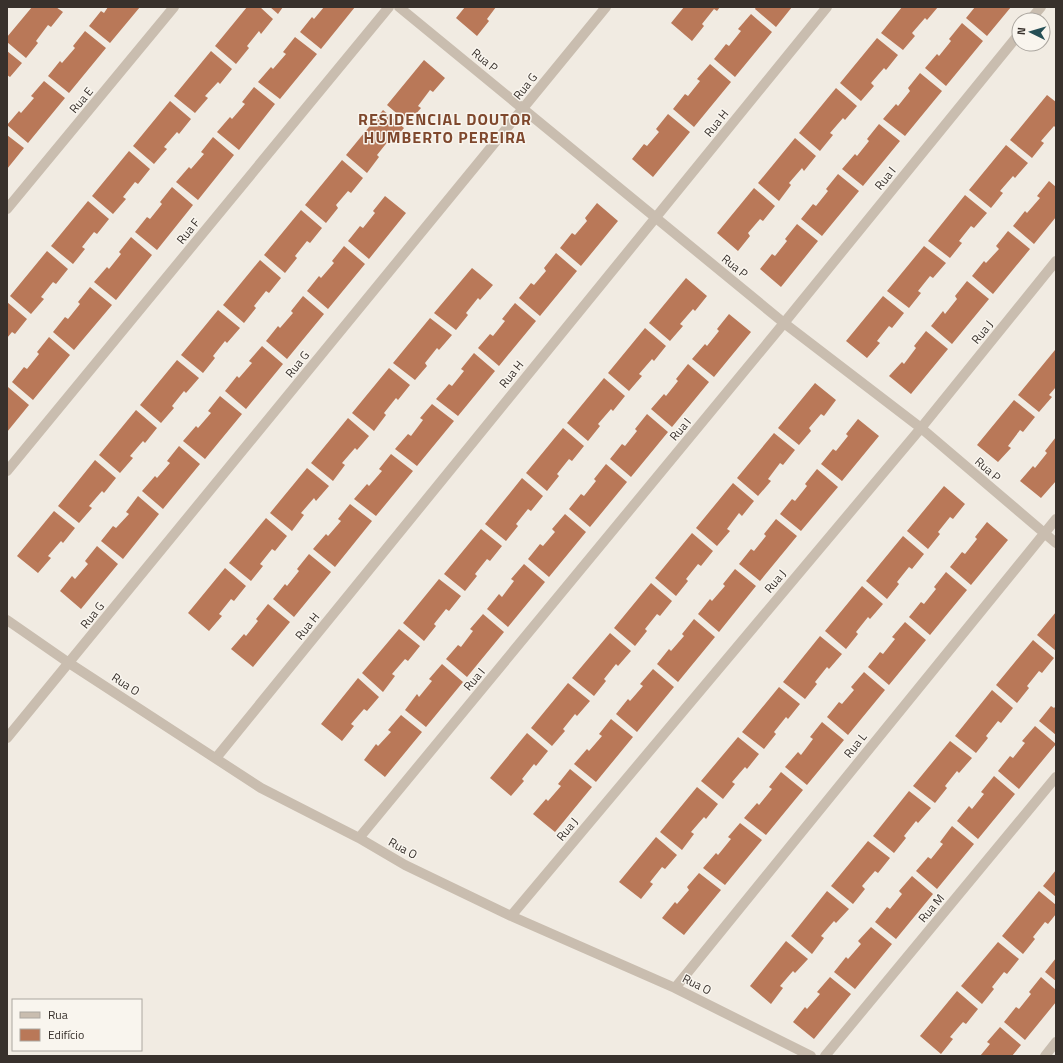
<svg xmlns="http://www.w3.org/2000/svg" width="1063" height="1063" font-family="'Titillium Web',sans-serif">
  <style>
    .building { fill: #b97858 }
    .lines { fill: none; stroke-linecap: round; stroke-linejoin: round }
    .minor { stroke: #c9bdaf; stroke-width: 10 }
    .labels { text-anchor: middle; dominant-baseline: central; stroke-width: 3; stroke-linejoin: round; paint-order: stroke }
    .street-label { font-size: 12px; fill: #38312c; stroke: #f9f5ee }
    .district-label { font-size: 16px; font-weight: bold; letter-spacing: 1px; fill: #7f482d; stroke: #f9f5ee }
  </style>
  <rect width="100%" height="100%" fill="#f1ebe2"/>
  <path class="building" d="M32,7H56L63,12L51,27L48,25L36,41L38,43L26,58L7,42V37Z
    M108,7H140L110,43L89,26L101,11L104,13Z
    M247,7H260L273,19L261,34L259,31L247,46L249,48L236,64L215,46Z
    M270,7H283L278,14Z
    M324,7H355L321,49L300,32L312,17L314,19Z
    M465,7H496L487,19L489,21L477,36L456,18Z
    M684,7H720L717,11L714,9L702,24L704,26L692,41L671,23Z
    M756,7H792L776,27L755,9Z
    M902,7H938L927,20L925,18L912,33L915,36L903,50L881,33Z
    M975,7H1011L987,36L966,18Z
    M751,14L772,32L735,77L714,59L726,44L729,46L741,31L738,29Z
    M962,23L983,41L946,86L925,68L937,54L939,56L951,41L949,39Z
    M85,31L106,48L69,93L48,76L60,61L62,63L75,48L73,46Z
    M295,37L317,54L280,99L258,82L271,67L273,69L286,54L283,52Z
    M877,38L898,55L886,70L884,68L871,83L874,86L861,101L840,83Z
    M7,51L22,63L10,77L7,75Z
    M211,51L232,69L220,84L218,82L205,96L208,98L195,113L174,96Z
    M424,60L445,78L433,92L430,90L418,106L421,108L408,123L387,105Z
    M710,64L731,82L694,127L673,109L685,94L688,96L700,81L697,79Z
    M920,73L942,91L905,136L883,119L896,104L898,106L910,91L908,88Z
    M44,81L65,98L28,143L7,125L19,111L21,113L34,98L31,96Z
    M254,87L275,104L239,150L217,132L230,117L232,119L245,104L242,102Z
    M836,88L857,106L845,120L843,118L830,133L833,135L820,151L799,133Z
    M1047,95L1056,102V128L1054,126L1041,141L1044,143L1032,158L1010,140Z
    M170,101L191,119L179,134L177,132L164,147L167,149L154,164L133,146Z
    M383,110L404,128L392,142L389,140L377,155L379,157L367,173L346,155Z
    M668,114L690,132L653,177L632,159L644,144L647,146L659,132L656,129Z
    M879,124L900,141L863,186L842,169L855,154L857,156L869,141L867,139Z
    M7,135L24,148L7,169Z
    M213,137L234,155L198,200L176,182L189,167L191,169L204,154L201,152Z
    M795,138L816,156L804,171L802,168L789,183L791,185L779,201L758,183Z
    M1006,145L1028,163L1015,178L1013,176L1000,191L1003,193L991,208L969,190Z
    M129,151L150,169L138,184L135,182L123,197L126,199L113,214L92,196Z
    M342,160L363,178L351,193L348,191L336,205L338,208L326,223L305,205Z
    M838,174L859,191L822,236L801,219L813,204L816,206L828,191L826,189Z
    M1049,181L1056,187V217L1034,244L1013,226L1025,211L1027,213L1040,198L1037,196Z
    M172,187L193,205L157,250L135,232L147,217L150,219L162,204L160,202Z
    M754,188L775,206L763,221L760,219L748,233L750,236L738,251L717,233Z
    M965,195L987,213L974,228L971,226L959,241L962,243L950,258L928,241Z
    M385,196L406,213L369,259L348,241L360,226L363,228L375,213L373,211Z
    M88,201L109,219L97,234L94,232L82,247L85,249L73,264L51,246Z
    M597,203L618,221L581,266L560,248L572,233L575,235L587,221L585,218Z
    M301,210L322,228L310,243L307,241L295,256L297,258L285,273L264,255Z
    M797,224L818,241L781,287L760,269L772,254L775,256L787,241L785,239Z
    M1008,231L1030,249L993,294L972,276L984,261L986,263L999,249L996,246Z
    M131,237L152,255L116,300L94,282L107,267L109,269L121,254L119,252Z
    M344,246L365,264L328,309L307,291L319,276L321,278L334,263L332,261Z
    M924,246L946,263L933,278L930,276L918,291L921,293L909,308L887,291Z
    M47,251L68,269L56,284L53,282L41,297L44,299L31,314L10,296Z
    M556,253L577,271L540,316L519,298L531,283L534,285L546,271L544,268Z
    M260,260L281,278L269,293L266,291L254,306L256,308L244,323L223,305Z
    M472,268L493,285L480,300L478,298L466,313L468,315L456,330L434,313Z
    M686,278L707,296L695,311L693,309L680,324L683,326L670,341L649,323Z
    M967,281L989,299L952,344L931,326L943,311L945,314L957,299L955,296Z
    M90,287L112,305L74,350L53,332L65,317L68,319L80,304L78,302Z
    M303,296L324,314L287,359L266,341L278,326L280,328L293,313L291,311Z
    M883,296L904,313L892,328L889,326L877,341L880,343L867,358L846,341Z
    M7,302L27,319L15,334L12,332L7,338Z
    M515,303L536,321L499,366L478,348L490,334L493,336L505,321L502,319Z
    M218,310L240,328L227,343L225,341L213,356L215,358L203,373L181,355Z
    M729,314L751,332L714,377L692,359L705,344L707,346L719,331L717,329Z
    M430,318L452,335L439,350L437,348L425,363L427,366L415,380L393,363Z
    M645,328L666,346L654,361L652,359L639,374L642,376L629,391L608,373Z
    M926,331L948,349L911,394L889,376L902,362L904,364L916,348L914,346Z
    M49,337L70,355L33,400L12,382L24,367L27,369L39,354L37,352Z
    M262,346L283,364L246,409L225,391L237,376L239,378L252,363L249,361Z
    M1055,350L1056,351V387L1049,395L1052,397L1039,412L1018,395Z
    M474,353L495,371L458,416L436,399L449,384L452,386L464,371L461,369Z
    M177,360L199,378L186,393L184,391L172,406L174,408L161,423L140,405Z
    M688,364L709,382L672,427L651,409L664,394L666,396L678,381L676,379Z
    M389,368L410,385L398,400L396,398L384,413L386,415L374,431L352,413Z
    M604,378L625,396L613,411L611,409L598,424L600,426L588,441L567,423Z
    M815,383L836,400L824,416L821,414L809,428L811,431L799,445L778,428Z
    M8,387L29,405L7,432V388Z
    M220,396L242,414L205,459L183,441L196,426L198,428L211,413L208,411Z
    M1014,400L1035,417L1023,432L1020,430L1008,446L1011,448L998,462L977,445Z
    M432,404L454,421L417,466L395,449L408,434L411,436L423,420L420,418Z
    M136,410L157,428L145,443L143,441L130,456L133,458L120,473L99,455Z
    M647,414L668,432L631,477L610,459L622,444L625,446L637,431L635,429Z
    M348,418L369,436L357,450L355,448L342,463L345,465L333,481L311,463Z
    M858,419L879,436L842,481L821,464L833,449L836,451L848,436L846,434Z
    M563,428L584,446L572,461L569,459L557,474L559,476L547,491L526,473Z
    M774,433L795,450L783,465L780,463L768,479L771,481L758,496L737,478Z
    M1056,437V481L1041,498L1020,481L1033,466L1035,468L1047,453L1045,451Z
    M179,446L200,464L163,509L142,491L155,476L157,478L170,463L167,461Z
    M391,454L413,471L376,516L354,499L367,484L369,486L382,471L379,469Z
    M95,460L116,478L104,493L102,491L89,506L92,508L79,523L58,506Z
    M606,464L627,482L590,527L569,509L581,494L584,496L596,481L594,479Z
    M307,468L329,486L316,501L314,498L301,513L304,515L292,531L270,513Z
    M817,469L838,487L801,531L780,514L792,499L795,501L807,486L805,484Z
    M522,478L543,496L531,511L528,509L516,524L518,526L506,541L485,524Z
    M733,483L754,501L742,516L739,513L727,529L730,531L717,546L696,528Z
    M944,486L965,504L953,519L950,517L938,532L940,534L928,549L907,531Z
    M138,496L159,514L123,559L101,541L113,526L116,528L129,514L126,512Z
    M350,504L372,521L335,567L313,549L326,534L328,536L341,521L338,519Z
    M54,511L75,528L63,543L61,541L48,556L51,558L38,573L17,556Z
    M565,514L586,532L549,577L528,559L540,544L543,546L555,532L552,529Z
    M266,518L287,536L275,551L272,549L260,564L263,566L251,581L229,563Z
    M776,519L797,536L760,581L739,564L751,549L754,551L766,536L764,534Z
    M987,522L1008,540L971,585L950,567L962,552L965,554L977,539L975,537Z
    M481,529L502,546L490,561L487,559L475,574L477,576L465,591L444,574Z
    M692,533L713,551L701,566L698,564L686,579L688,581L676,596L655,578Z
    M903,536L924,554L912,569L909,567L897,582L899,584L887,599L866,581Z
    M97,546L118,564L81,609L60,591L72,576L75,579L88,564L85,561Z
    M309,554L331,572L294,617L273,599L285,584L287,586L299,571L297,569Z
    M524,564L545,582L508,627L487,609L499,594L502,597L514,581L511,579Z
    M225,568L246,586L234,601L231,599L219,614L222,616L209,631L188,613Z
    M735,569L756,586L719,632L698,614L710,599L712,601L725,586L723,584Z
    M946,572L967,590L930,635L909,617L921,602L924,604L936,589L934,587Z
    M439,579L461,596L449,611L446,609L434,624L436,626L424,641L403,623Z
    M651,583L672,601L660,616L657,614L645,629L647,631L635,646L614,628Z
    M862,586L883,604L870,619L868,617L856,632L858,634L846,649L825,631Z
    M268,604L290,622L253,667L231,649L244,634L246,636L258,621L256,619Z
    M1056,612V651L1037,635Z
    M483,614L504,632L467,677L446,659L458,645L461,647L473,631L470,629Z
    M694,619L715,637L678,682L657,664L669,649L671,651L684,636L682,634Z
    M905,622L926,640L889,685L868,667L880,652L883,654L895,639L892,637Z
    M399,629L420,646L408,661L405,659L392,674L395,676L383,692L362,673Z
    M610,633L631,651L618,666L616,664L604,679L606,681L594,696L572,678Z
    M820,636L842,654L829,669L827,667L815,682L817,684L805,699L783,682Z
    M1033,640L1054,658L1042,673L1039,671L1027,686L1029,688L1017,703L996,685Z
    M442,664L463,682L426,727L405,710L417,694L419,697L432,681L429,679Z
    M653,669L674,687L637,732L616,714L628,699L630,701L643,686L640,684Z
    M864,672L885,690L848,735L827,717L839,702L842,704L854,690L851,687Z
    M358,678L379,697L367,711L364,709L351,724L354,726L342,741L321,724Z
    M568,683L590,701L577,716L575,714L563,729L565,731L552,746L531,728Z
    M779,687L800,704L788,719L786,717L774,732L776,734L764,749L742,732Z
    M992,690L1013,708L1001,723L998,721L986,736L988,738L976,753L955,736Z
    M1051,706L1054,708L1056,706V735L1039,721Z
    M401,715L422,732L385,777L364,760L376,744L378,746L391,732L388,730Z
    M611,719L633,737L596,782L574,764L587,749L589,751L602,736L599,734Z
    M822,722L844,740L807,785L785,767L798,752L801,755L813,739L810,737Z
    M1035,726L1056,744L1019,789L998,771L1010,756L1013,758L1025,743L1022,741Z
    M527,733L548,751L536,766L534,764L522,779L524,781L511,796L490,778Z
    M738,737L759,754L747,769L745,767L732,782L735,784L723,799L701,781Z
    M950,741L972,758L959,773L957,771L945,786L947,788L935,803L913,786Z
    M570,769L592,787L555,832L533,814L546,799L548,801L561,786L558,784Z
    M781,772L803,790L766,835L744,818L757,803L759,805L772,789L769,787Z
    M994,776L1015,794L978,839L957,821L969,806L972,809L984,794L981,792Z
    M697,787L718,804L706,819L704,817L691,832L694,834L682,850L660,832Z
    M909,791L931,808L918,823L916,821L904,836L906,838L894,853L873,836Z
    M740,823L762,840L725,885L703,868L716,853L718,855L731,839L728,837Z
    M952,826L974,844L937,889L916,871L928,857L931,859L943,844L940,842Z
    M656,837L677,855L665,869L662,867L650,882L653,884L641,899L619,882Z
    M868,841L890,858L878,873L875,871L862,886L865,889L853,904L831,886Z
    M1056,870V897L1043,886Z
    M699,873L721,890L684,935L662,918L675,902L677,904L689,890L687,887Z
    M912,876L933,894L896,939L875,922L887,907L890,909L902,894L899,891Z
    M827,891L849,909L836,923L834,921L821,936L824,938L812,954L791,936Z
    M1039,891L1056,905V914L1048,924L1045,922L1033,937L1035,939L1023,954L1002,936Z
    M871,927L892,944L855,989L834,972L846,957L848,959L861,944L858,941Z
    M786,941L808,959L795,973L793,971L780,986L783,988L771,1004L750,986Z
    M998,942L1019,959L1007,974L1004,972L992,987L994,989L982,1004L961,986Z
    M1056,958V981L1045,972Z
    M830,977L851,994L814,1039L793,1022L805,1007L807,1009L820,994L817,992Z
    M1041,977L1056,990V1002L1025,1040L1004,1022L1016,1007L1019,1009L1031,994L1029,992Z
    M957,991L978,1009L966,1024L963,1022L950,1037L953,1039L941,1054L920,1036Z
    M1000,1027L1021,1045L1012,1056H980L990,1044L987,1042Z"/>
  <g class="lines">
    <path class="minor" d="M399,7L784,323L921,428L1056,543
      M1030,20L1041,7
      M7,209L174,7
      M7,471L389,7
      M7,620L69,663L261,788L359,838L405,865L511,916L675,988L811,1056
      M7,738L606,7
      M216,758L827,7
      M359,838L784,323L1019,34
      M511,916L921,428L1056,261
      M675,988L1056,519
      M825,1056L1056,777
      M1045,1056L1056,1042"/>
  </g>
  <g class="labels">
    <g class="street-label">
      <text transform="translate(485 60) rotate(39)">Rua P</text>
      <text transform="translate(525 86) rotate(-51)">Rua G</text>
      <text transform="translate(81 100) rotate(-50)">Rua E</text>
      <text transform="translate(716 123) rotate(-51)">Rua H</text>
      <text transform="translate(885 178) rotate(-51)">Rua I</text>
      <text transform="translate(188 231) rotate(-51)">Rua F</text>
      <text transform="translate(735 266) rotate(39)">Rua P</text>
      <text transform="translate(982 332) rotate(-51)">Rua J</text>
      <text transform="translate(297 364) rotate(-51)">Rua G</text>
      <text transform="translate(511 374) rotate(-51)">Rua H</text>
      <text transform="translate(680 429) rotate(-50)">Rua I</text>
      <text transform="translate(988 469) rotate(41)">Rua P</text>
      <text transform="translate(775 581) rotate(-50)">Rua J</text>
      <text transform="translate(92 615) rotate(-51)">Rua G</text>
      <text transform="translate(307 626) rotate(-51)">Rua H</text>
      <text transform="translate(474 679) rotate(-50)">Rua I</text>
      <text transform="translate(126 684) rotate(33)">Rua O</text>
      <text transform="translate(855 745) rotate(-51)">Rua L</text>
      <text transform="translate(567 829) rotate(-50)">Rua J</text>
      <text transform="translate(403 848) rotate(29)">Rua O</text>
      <text transform="translate(931 908) rotate(-50)">Rua M</text>
      <text transform="translate(697 984) rotate(27)">Rua O</text>
    </g>
    <g class="district-label">
      <text x="445" y="119">RESIDENCIAL DOUTOR<tspan x="445" dy="18">HUMBERTO PEREIRA</tspan></text>
    </g>
  </g>
  <rect width="1063" height="1063" fill="none" stroke="#38312c" stroke-width="16"/>
  <rect x="12" y="999" width="130" height="52" fill="#f9f5ee" stroke="#aca7a0"/>
  <rect x="20" y="1012" width="20" height="6" fill="#c9bdaf" stroke="#aca7a0"/>
  <text x="48" y="1019" font-size="12" fill="#38312c">Rua</text>
  <rect x="20" y="1029" width="20" height="12" fill="#b97858" stroke="#aca7a0"/>
  <text x="48" y="1039" font-size="12" fill="#38312c">Edifício</text>
  <g transform="translate(1031 32) rotate(275)"><circle r="19" fill="#f9f5ee" stroke="#aca7a0"/>
  <path d="M0-3L7 15L0 10L-7 15Z" fill="#264f56"/>
  <text y="-6" font-size="11" font-weight="bold" text-anchor="middle" fill="#38312c">N</text>
  </g>
</svg>
